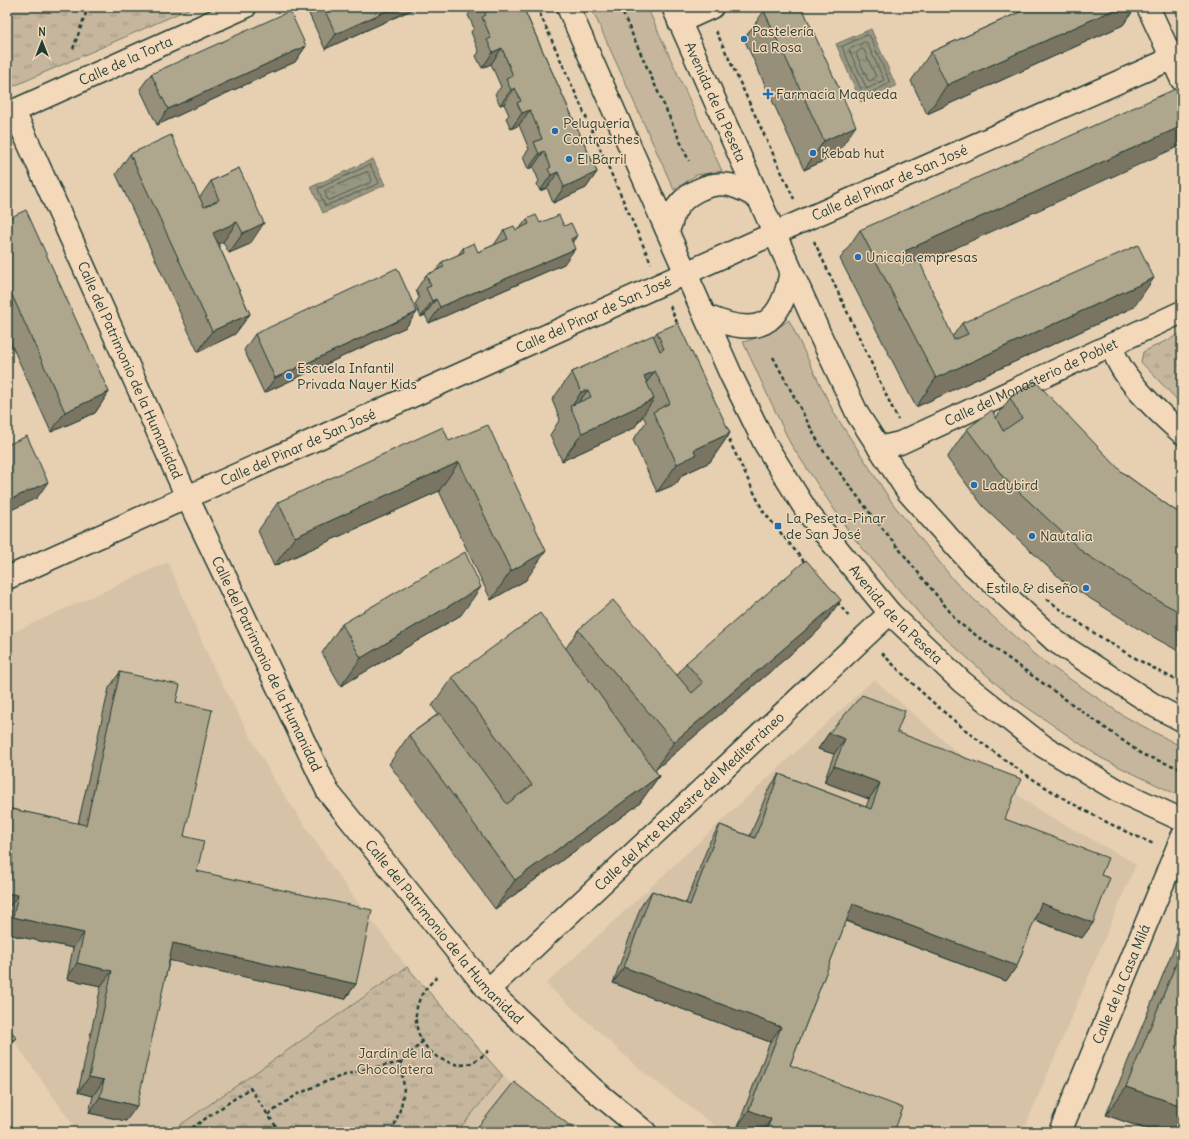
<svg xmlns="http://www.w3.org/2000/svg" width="1189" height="1139" font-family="Delius,sans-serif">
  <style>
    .built { fill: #d6c3a7 }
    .green { fill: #c6b69d; stroke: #727a68 }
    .park { fill: url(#park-tufts); stroke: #727a68 }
    .water { fill: url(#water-ripples); stroke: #687262 }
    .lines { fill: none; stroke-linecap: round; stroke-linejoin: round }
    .shore { stroke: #4f6052; stroke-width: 1 }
    .street-casing { stroke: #1f3d34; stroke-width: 25 }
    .secondary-casing { stroke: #1f3d34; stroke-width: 25 }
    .path { stroke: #1f3d34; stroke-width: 2.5; stroke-dasharray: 4 3; stroke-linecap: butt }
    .street { stroke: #f4d8ba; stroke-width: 22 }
    .secondary { stroke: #f4d8ba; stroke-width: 22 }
    .wall { fill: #968f7a; stroke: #1f3d34 }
    .shaded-wall { fill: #7a7463; stroke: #1f3d34 }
    .building { fill: #afa68e; stroke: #1f3d34 }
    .poi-dot { fill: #1f6fb2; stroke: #f4d8ba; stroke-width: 1.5 }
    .labels { text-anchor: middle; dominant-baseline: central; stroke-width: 3; stroke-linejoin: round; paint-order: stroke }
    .poi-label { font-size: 14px; fill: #1f3d34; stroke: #f4d8ba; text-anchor: start }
    .street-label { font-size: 14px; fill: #1f3d34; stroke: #f4d8ba }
    .park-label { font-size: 14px; fill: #30493e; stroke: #f4d8ba }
  </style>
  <defs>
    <pattern id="park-tufts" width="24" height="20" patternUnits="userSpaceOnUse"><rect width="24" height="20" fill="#c6b69d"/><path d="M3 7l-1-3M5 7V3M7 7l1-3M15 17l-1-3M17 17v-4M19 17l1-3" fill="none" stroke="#a09581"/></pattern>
    <pattern id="water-ripples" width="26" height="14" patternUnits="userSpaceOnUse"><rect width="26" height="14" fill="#989580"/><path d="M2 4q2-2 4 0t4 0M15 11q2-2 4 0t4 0" fill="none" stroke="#7b7b6a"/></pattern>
  </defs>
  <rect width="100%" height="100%" fill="#e7cfb2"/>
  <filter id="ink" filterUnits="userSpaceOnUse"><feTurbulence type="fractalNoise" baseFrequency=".025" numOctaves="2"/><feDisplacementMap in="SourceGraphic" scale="8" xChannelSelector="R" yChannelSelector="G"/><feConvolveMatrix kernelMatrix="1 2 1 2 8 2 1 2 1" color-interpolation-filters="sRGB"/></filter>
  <g filter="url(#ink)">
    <path class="built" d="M168,562L214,669L273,778L342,881L407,967L170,1132H78L7,1031V635Z
      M874,679L952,748L1042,812L1136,864L1023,1132H723L643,1072L546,984Z
      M503,1076L570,1132H457Z"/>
    <path class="green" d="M591,7H647L722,171L696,175L674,190Z
      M789,320L834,413L893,504L956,583L1036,656L1124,716L1182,747V797L1101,758L1009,695L925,620L852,536L790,443L743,342L769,334Z"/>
    <path class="park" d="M7,7H193L7,89Z
      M1182,333V405L1141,362L1143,352Z
      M407,967L503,1076L457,1132H170Z"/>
    <path class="water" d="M871,29L896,86L861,102L836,44Z
      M373,159L385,185L323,213L311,187Z"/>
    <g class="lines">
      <path class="shore" d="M867,35L870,36L890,83L864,96L842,47Z
        M865,42L867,43L884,80L867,89L849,50Z
        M862,49L864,50L876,77L870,81L868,80L856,54Z
        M370,165L379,182L378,184L325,206L318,189Z
        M367,172L372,179L371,182L330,200H327L325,191Z"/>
      <defs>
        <g id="street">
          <path d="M1148,7L1182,80"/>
          <path d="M679,22L712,7"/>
          <path id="s1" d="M14,111L187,497L328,792L488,990L593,1089L645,1132"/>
          <path id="s2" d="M7,114L245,7"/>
          <path d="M668,231C670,226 672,219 674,213C683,194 709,181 730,185C740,188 749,192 758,198"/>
          <path d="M706,316C758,338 781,327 791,271"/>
          <path d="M1113,344C1113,371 1162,416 1182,433"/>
          <path id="s3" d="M879,448L900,443L1182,312"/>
          <path id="s4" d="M7,578L775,233L1182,54"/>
          <path id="s5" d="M488,990L890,613"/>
          <path id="s6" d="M1060,1132L1182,837"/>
        </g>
        <g id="secondary">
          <path id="s7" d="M568,7L731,375L765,444L808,513L890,613L962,682L1043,746L1117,790L1182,820"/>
          <path id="s8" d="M673,7L821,337L858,415L908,492L972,564L1055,641L1157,707L1182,720"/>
        </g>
      </defs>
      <use href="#street" class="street-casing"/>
      <use href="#secondary" class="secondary-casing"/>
      <path class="path" d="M537,7L651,263
        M620,7L689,161
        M716,31L794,199
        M73,49L88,7
        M7,71L13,74
        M814,241L898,420
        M670,306L678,325
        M773,357L822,449L870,513L959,623L1143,755L1182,769
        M726,434L763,511L806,564
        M1047,599C1089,632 1134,659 1182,683
        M837,602L850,618
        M882,653C956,731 1053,802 1154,844
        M437,977C430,984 422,991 419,1001C410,1024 421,1050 443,1060C450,1063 459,1066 467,1064C475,1063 483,1055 490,1050
        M186,1132L250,1088L268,1115
        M280,1132L268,1115C279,1107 290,1098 301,1093C333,1077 366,1067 401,1063
        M392,1132L401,1107L404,1088L401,1063L422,1042"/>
      <use href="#street" class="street"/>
      <use href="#secondary" class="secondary"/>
    </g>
    <path class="wall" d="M314,7H418L325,49L309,14Z
      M474,7H523L597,172L586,188L553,203L547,188L540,191L537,184L539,181L533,167L528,169L523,157L529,149L519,125L511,129L506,118L509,115L504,104L500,105L495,94L501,87L491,64L482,68L476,56L479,52L471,32L474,28L468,15Z
      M877,7H889L879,12Z
      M1031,7H1136L1123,25L927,114L911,81L931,52Z
      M764,11L836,155L804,170L744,39Z
      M306,46L295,62L157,125L140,89L151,74Z
      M130,154L200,197L211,181L239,168L250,244L229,253L223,242L218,244L250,314L235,334L198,352L116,174Z
      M7,219L109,392L95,413L51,432L7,335Z
      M527,219L540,223L564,226L577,236L572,243L564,264L429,323L425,315L421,317L415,304L419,298L416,290L426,275L436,271L442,262L458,255L463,248L478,252L494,245L504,230H516L520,228Z
      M860,230L920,264L952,337L962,323L1134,307L916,407L840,259Z
      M417,312L406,327L264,393L244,350L255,334Z
      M657,332L730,433L710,462L682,475L676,484L657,492L633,440L646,422L643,416L634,428L562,461L550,435L560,419L552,400L572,372L653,337Z
      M1010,398L1122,472L1173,509L1182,514V653L1137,628L1064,582L983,506L947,458L967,429L996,418Z
      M449,441L526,580L491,600L439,491L274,566L258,531L278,502Z
      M461,615L341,686L322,653L342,624Z
      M820,629L655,770L659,776L639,804L495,909L389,764L409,735L438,714L432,706L452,677L566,648L578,630L677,675L686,663Z
      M120,672L176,702L184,836L197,871L356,984L345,999L170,960L126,1121L89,1113L93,1096L78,1092L101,986L67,979L73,948L7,934V808L78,824L109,688Z
      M897,732L1005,819L1101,875L1093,923L1082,938L1034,920L1017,966L1006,981L846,921L790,1065L894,1132H755L738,1126L770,1042L613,983L641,906L652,891L686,903L710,841L720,825L750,836L768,790L779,774L866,807L869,799L824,782L834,754L818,749L829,733Z
      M1182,928V1132H1154L1106,1115Z"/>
    <path class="shaded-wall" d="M395,7H418L325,49L336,34Z
      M882,7H889L879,12Z
      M1120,7H1136L1123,25L927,114L947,85Z
      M306,46L295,62L157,125L168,109Z
      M502,48L491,64L482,68L493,52Z
      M515,88L504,104L500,105L511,90Z
      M530,110L519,125L511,129L522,113Z
      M856,126L836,155L804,170L824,141Z
      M1182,126V145L885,280L905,251Z
      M544,151L533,167L528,169L539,154Z
      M558,172L547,188L540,191L551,175Z
      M597,172L586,188L553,203L564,187Z
      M237,222L223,242L198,253L213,233Z
      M264,223L250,244L229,253L243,233Z
      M577,236L566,252L571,239Z
      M575,249L564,264L429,323L440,307Z
      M1154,278L1134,307L916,407L936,378Z
      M436,299L425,315L421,317L432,301Z
      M417,312L406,327L264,393L275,378Z
      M250,314L235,334L198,352L212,331Z
      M655,371L635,399L644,376Z
      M588,390L572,411L571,408L581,392Z
      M109,392L95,413L51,432L65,412Z
      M654,399L634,428L562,461L582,433Z
      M730,433L710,462L682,475L676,484L657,492L677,464L694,450Z
      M459,462L439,491L274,566L295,537Z
      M48,482L37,498L7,512V501Z
      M546,551L526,580L491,600L511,571Z
      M481,587L461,615L341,686L361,658Z
      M841,600L820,629L654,771L674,742Z
      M829,733L845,739L834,754L818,749Z
      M834,766L880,783L869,799L824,782Z
      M659,776L639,804L495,909L515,880Z
      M7,893L18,895L7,910Z
      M1041,903L1093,923L1082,938L1030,918Z
      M853,904L1017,966L1006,981L842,919Z
      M13,917L84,933L73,948L7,934V925Z
      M173,943L356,984L345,999L163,959Z
      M77,963L112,971L101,986L67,979Z
      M624,967L781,1027L770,1042L613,983Z
      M16,1038L7,1050V1044Z
      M89,1077L104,1080L93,1096L78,1092Z
      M1126,1087L1182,1106V1132H1154L1106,1115Z
      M100,1097L137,1106L126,1121L89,1113Z
      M749,1110L771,1119L762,1132H755L738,1126Z"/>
    <path class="building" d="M323,7H395L336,34Z
      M482,7H523L597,172L564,187L558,172L551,175L548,169L551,167L544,151L539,154L534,142L542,139L530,110L522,113L517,103L521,101L515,88L511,90L506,79L513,76L502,48L493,52L487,40L491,38L482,17L486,15Z
      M772,7H802L856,126L824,141L764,11Z
      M1031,7H1120L947,85L931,52Z
      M290,11L306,46L168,109L151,74Z
      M1182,86V126L905,251L911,264L919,260L954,340L968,334L962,323L1138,245L1154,278L936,378L860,230Z
      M171,135L204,207L219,200L211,181L239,168L264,223L243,233L237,222L213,233L250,314L212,331L130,154Z
      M26,210L109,392L65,412L7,284V219Z
      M536,215L540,223L559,215L564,226L571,223L577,236L571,239L575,249L440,307L436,299L432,301L426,288L431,286L426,275L444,267L442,262L464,252L463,248L474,243L478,252L508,239L504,230L514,226L516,230L529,224L527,219Z
      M397,268L417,312L275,378L255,334Z
      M678,323L730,433L694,450L696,455L677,464L653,412L670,403L655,371L644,376L654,399L582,433L570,406L591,397L588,390L581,392L572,372L653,335L660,351L664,349L657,332Z
      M1035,381L1122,472L1173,509L1182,514V613L1157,600L1084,553L1003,477L967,429L992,410L1003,431L1022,418L1010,398Z
      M488,425L546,551L511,571L459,462L295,537L278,502L443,427L449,441Z
      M27,436L48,482L7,501V445Z
      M465,552L481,587L361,658L342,624Z
      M806,560L841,600L674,742L578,630L613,600L692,693L703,683L686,663Z
      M540,613L659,776L515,880L409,735L440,713L507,804L532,785L452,677Z
      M120,672L180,685L176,702L212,710L184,836L204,841L197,871L372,910L356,984L173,943L137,1106L100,1097L104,1080L89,1077L112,971L77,963L84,933L13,917L18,895L7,893V808L86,825Z
      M862,695L905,711L897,732L1021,779L1005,819L1108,858L1101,875L1110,878L1093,923L1041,903L1017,966L853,904L790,1065L903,1108L894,1132H766L771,1119L749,1110L781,1027L624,967L652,891L690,905L720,825L755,838L779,774L871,809L880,783L834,766L845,739L829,733Z
      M1182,949V1106L1126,1087Z
      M7,1025L16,1038L7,1044Z
      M514,1082L578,1132H474Z"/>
  </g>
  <g class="poi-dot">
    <circle cx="744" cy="39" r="4"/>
    <path d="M766 88h4v4h4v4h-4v4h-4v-4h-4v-4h4z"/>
    <circle cx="555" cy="131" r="4"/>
    <circle cx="813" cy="153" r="4"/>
    <circle cx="569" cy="159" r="4"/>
    <circle cx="858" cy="257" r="4"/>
    <circle cx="289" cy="376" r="4"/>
    <circle cx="974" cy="485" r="4"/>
    <rect x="774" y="522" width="8" height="8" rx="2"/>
    <circle cx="1032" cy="536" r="4"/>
    <circle cx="1086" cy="588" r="4"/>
  </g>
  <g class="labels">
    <g class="poi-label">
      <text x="752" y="31">Pastelería<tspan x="752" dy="16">La Rosa</tspan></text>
      <text x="776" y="94">Farmacia Maqueda</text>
      <text x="563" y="123">Peluquería<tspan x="563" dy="16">Contrasthes</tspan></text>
      <text x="821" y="153">Kebab hut</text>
      <text x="577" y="159">El Barril</text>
      <text x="866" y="257">Unicaja empresas</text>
      <text x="297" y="368">Escuela Infantil<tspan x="297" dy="16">Privada Nayer Kids</tspan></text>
      <text x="982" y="485">Ladybird</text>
      <text x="786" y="518">La Peseta-Pinar<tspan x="786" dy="16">de San José</tspan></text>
      <text x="1040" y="536">Nautalia</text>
      <text x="1078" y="588" text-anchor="end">Estilo &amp; diseño</text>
    </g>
    <g class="street-label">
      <text stroke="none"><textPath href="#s2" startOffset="130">Calle de la Torta</textPath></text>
      <text stroke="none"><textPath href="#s8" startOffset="104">Avenida de la Peseta</textPath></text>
      <text stroke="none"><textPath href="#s4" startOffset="967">Calle del Pinar de San José</textPath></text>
      <text stroke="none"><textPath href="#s4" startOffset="643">Calle del Pinar de San José</textPath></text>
      <text stroke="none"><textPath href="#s1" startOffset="284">Calle del Patrimonio de la Humanidad</textPath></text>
      <text stroke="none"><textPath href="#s3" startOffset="166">Calle del Monasterio de Poblet</textPath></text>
      <text stroke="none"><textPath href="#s4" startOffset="319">Calle del Pinar de San José</textPath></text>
      <text stroke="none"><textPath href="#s7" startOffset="695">Avenida de la Peseta</textPath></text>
      <text stroke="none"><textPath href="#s1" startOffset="608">Calle del Patrimonio de la Humanidad</textPath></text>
      <text stroke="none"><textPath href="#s5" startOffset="276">Calle del Arte Rupestre del Mediterráneo</textPath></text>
      <text stroke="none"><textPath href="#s1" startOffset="932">Calle del Patrimonio de la Humanidad</textPath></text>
      <text stroke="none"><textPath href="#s6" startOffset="160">Calle de la Casa Milá</textPath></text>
    </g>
    <g class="park-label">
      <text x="395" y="1053">Jardín de la<tspan x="395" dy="16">Chocolatera</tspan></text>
    </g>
  </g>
  <rect width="1189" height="1139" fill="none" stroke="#f4d8ba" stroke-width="24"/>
  <rect x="12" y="12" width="1165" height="1115" fill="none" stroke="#1f3d34" stroke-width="1.5" filter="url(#ink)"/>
  <g transform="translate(42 42)" stroke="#f4d8ba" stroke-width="3" paint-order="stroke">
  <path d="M0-3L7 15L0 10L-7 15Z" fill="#1f3d34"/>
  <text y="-6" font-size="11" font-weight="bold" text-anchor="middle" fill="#1f3d34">N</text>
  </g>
</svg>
